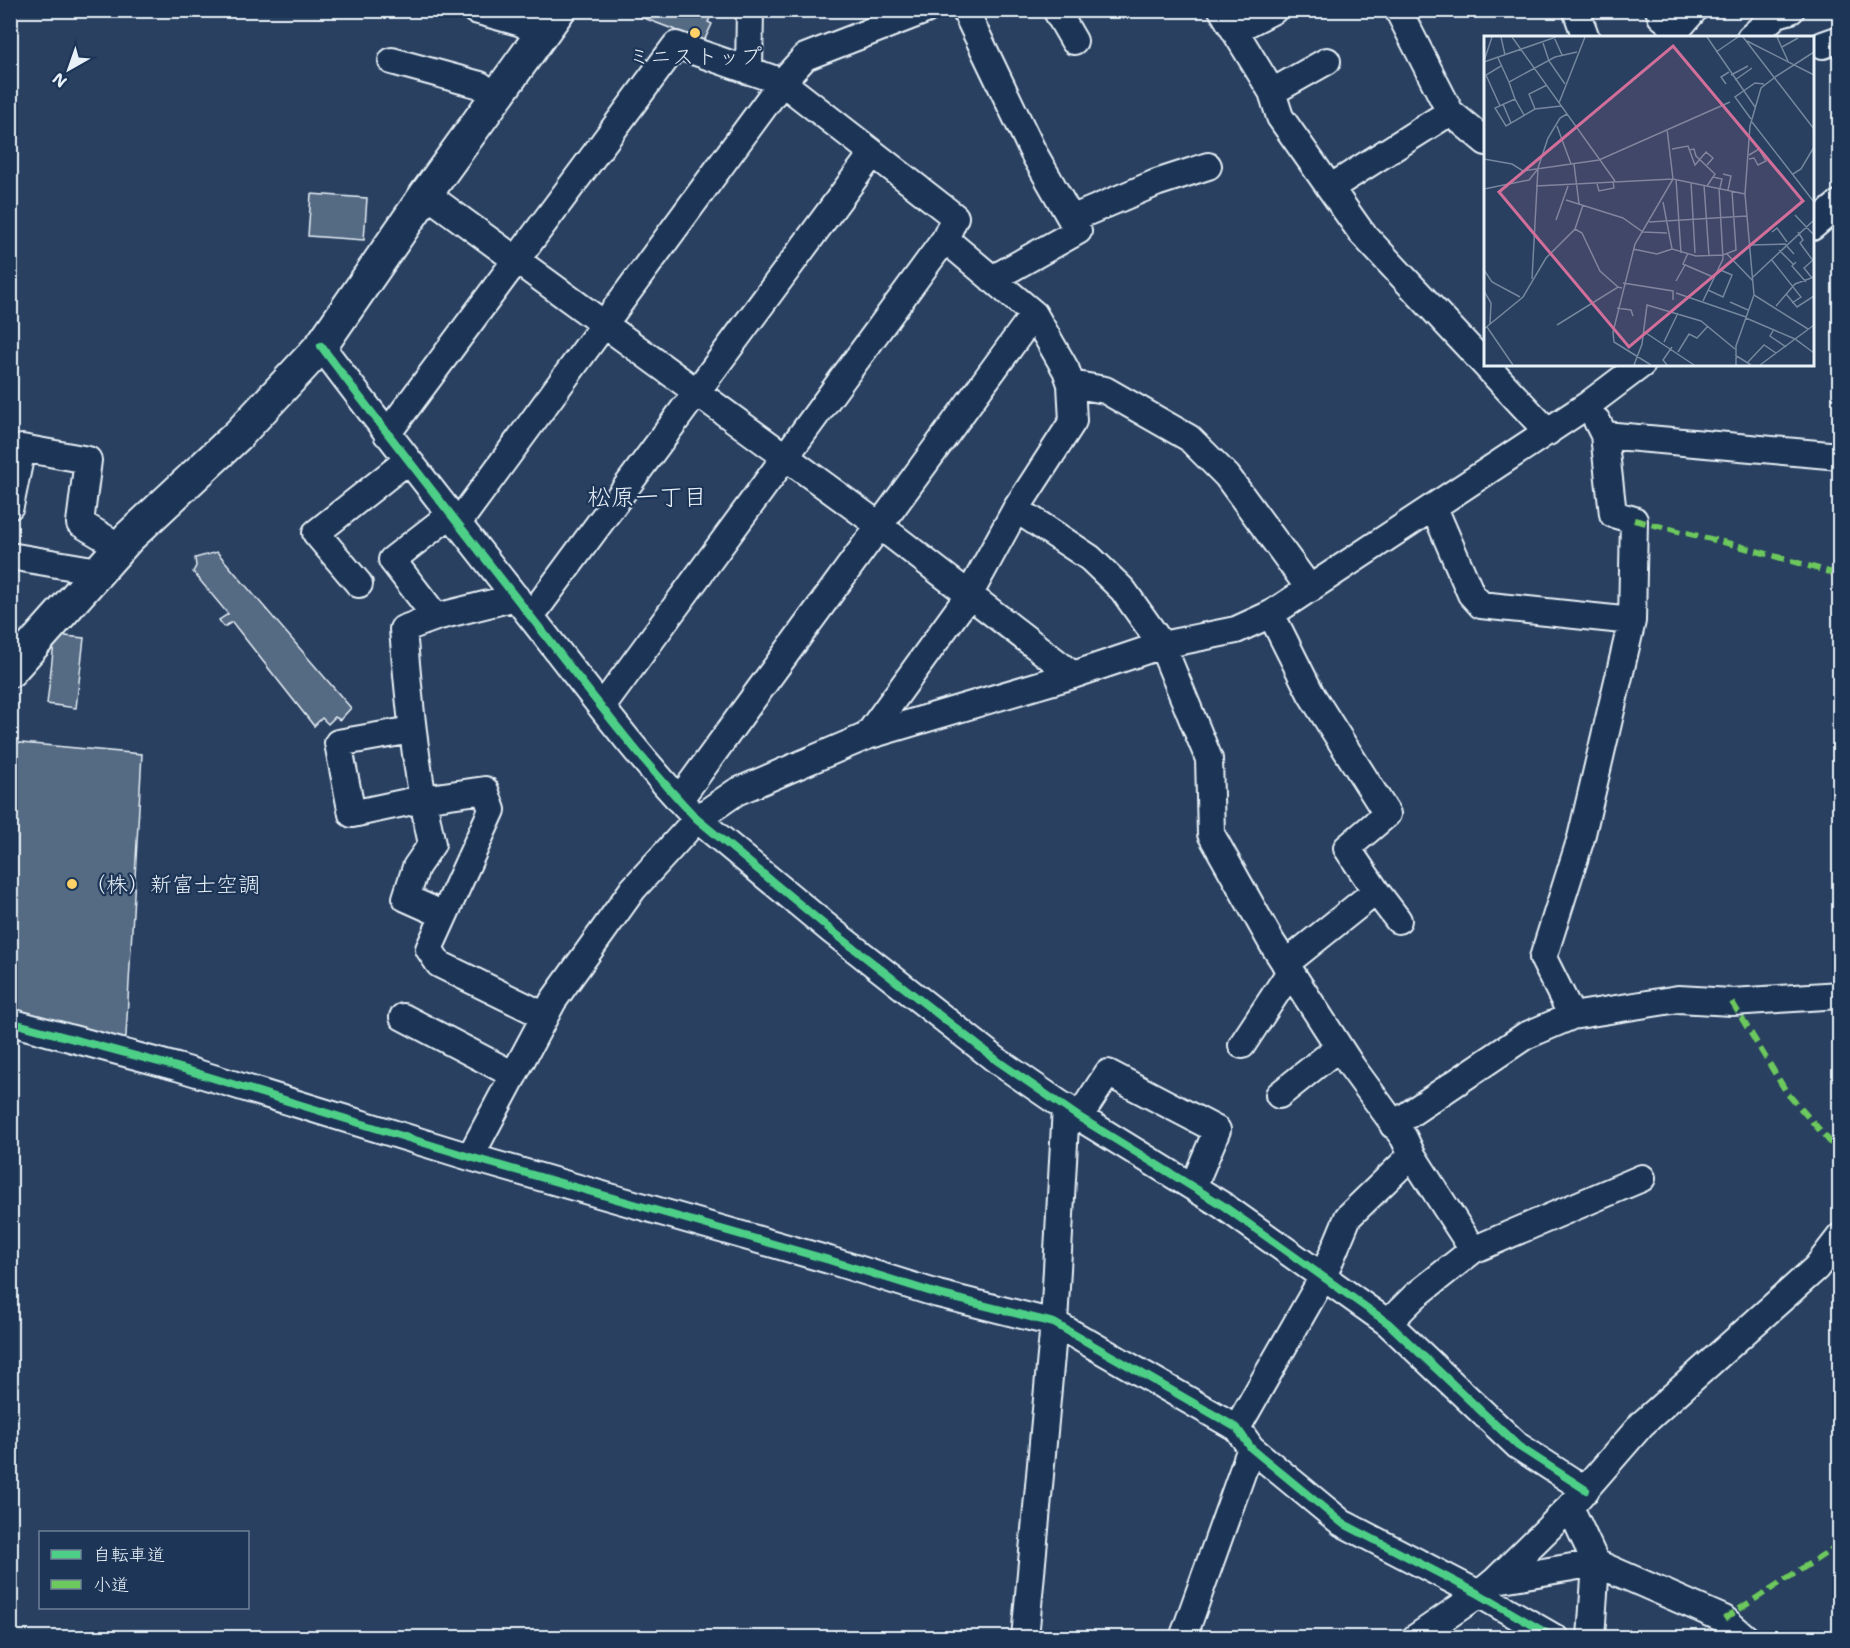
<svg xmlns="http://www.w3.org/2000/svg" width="1850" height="1648" font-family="'Shantell Sans','Klee One',sans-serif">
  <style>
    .building { fill: #556a83; stroke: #e8f1f8; stroke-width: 1.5 }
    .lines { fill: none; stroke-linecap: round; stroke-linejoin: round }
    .minor-casing { stroke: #e8f1f8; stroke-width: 30 }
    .major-casing { stroke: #e8f1f8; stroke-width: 36 }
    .minor { stroke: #1d3557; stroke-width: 26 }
    .major { stroke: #1d3557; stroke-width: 32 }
    .quiet { stroke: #6dc95d; stroke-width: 6; stroke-dasharray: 12 6; stroke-linecap: butt }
    .cycleway-casing { stroke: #1d3557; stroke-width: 11 }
    .cycleway { stroke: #4dcf88; stroke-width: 8 }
    .poi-dot { fill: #ffd166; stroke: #1d3557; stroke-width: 2 }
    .labels { text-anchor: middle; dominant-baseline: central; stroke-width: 4.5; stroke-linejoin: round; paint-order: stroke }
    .poi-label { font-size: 22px; fill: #e8f1f8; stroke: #1d3557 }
    .neighbourhood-label { font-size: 24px; fill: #e8f1f8; stroke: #1d3557 }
    .inset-road { fill: none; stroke: #75879d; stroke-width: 1.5 }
    .view { fill: #d16f9a; fill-opacity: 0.15; stroke: #d16f9a; stroke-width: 3 }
    .inset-edge { fill: none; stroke: #e8f1f8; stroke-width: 3 }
  </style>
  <rect width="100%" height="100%" fill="#294061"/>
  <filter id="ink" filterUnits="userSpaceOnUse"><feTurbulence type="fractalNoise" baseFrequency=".0167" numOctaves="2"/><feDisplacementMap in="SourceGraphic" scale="12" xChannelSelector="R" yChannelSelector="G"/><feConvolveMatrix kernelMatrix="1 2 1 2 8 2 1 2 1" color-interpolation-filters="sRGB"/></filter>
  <g filter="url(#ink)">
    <path class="building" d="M638,10H708L713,12L708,22L712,24L704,41L636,15Z
      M311,194L367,198L364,240L308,236Z
      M217,552L351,708L340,720L335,717L328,724L322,718L314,726L232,622L224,627L219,620L228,614L193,572L196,566L195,558Z
      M55,635L84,638L76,708L47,704Z
      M10,742L142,754L125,1053L10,1015Z"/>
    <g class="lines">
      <defs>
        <path id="minor" d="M475,10L522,23L541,36
          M965,10L1033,152L1078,231L992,279
          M1056,10L1074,41
          M1222,10L1272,92
          M1398,10L1450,112L1486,142
          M1576,10L1586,38
          M1659,10L1661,16L1678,30
          M1235,30L1274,10
          M1670,38L1694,10
          M1750,38L1777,14L1791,10
          M1823,45L1840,39
          M392,61L480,85L496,97
          M1327,61L1272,92L1280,117L1361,232L1548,432
          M749,71L750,10
          M1330,188L1450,112
          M426,194L880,526L1073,675
          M1071,219L1156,183L1208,166
          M1812,227L1840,203
          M321,346C387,434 456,521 524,608C580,679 634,753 697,819L832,931L999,1062L1079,1117L1222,1205L1388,1323L1518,1446L1586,1490
          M1071,384L1105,390L1189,438L1227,476L1310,589
          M1597,421L1604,435L1840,456
          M387,434L676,45L782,82L955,217L945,239L1034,314L1066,370L1071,384L1073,421L1016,509L969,595L867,736
          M10,506L22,448L88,460L80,523L120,547
          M1434,508L1471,594L1481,605L1632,621
          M1016,509L1090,558L1123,590L1162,645L1209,759L1211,834L1272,943L1352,1067L1404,1138L1412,1155L1473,1250
          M458,523L782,82L805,57L926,10
          M10,556L98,571
          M359,584L316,533L408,460
          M1271,614L1311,694L1387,814L1347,848L1376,891L1398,920
          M531,616L873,153
          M436,617L392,560L451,514
          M602,707L945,239
          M412,730L338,743L352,814L422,799L485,790L492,810L429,949L439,964L545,1016
          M679,800L1034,314
          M444,915L406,898L416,867L432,844C416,773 409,702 403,629L436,617L516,597
          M1285,964L1376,891
          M1572,1016L1543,958L1581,838L1632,621L1634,520L1613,514L1604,435
          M403,1017L514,1075
          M10,1022L177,1067L470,1157L829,1260L938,1294L1054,1323L1237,1428L1251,1448L1342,1523L1479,1594L1555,1638
          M1242,1045L1290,972
          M1279,1095L1339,1047
          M1079,1117L1108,1073L1217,1130L1193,1187
          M1393,1125L1525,1036L1572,1016L1678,999L1732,1002L1840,995
          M470,1157L553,1001L633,889L697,819L736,792L867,736L1073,675L1162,645L1236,630L1271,614L1589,404L1642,364
          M1388,1323L1415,1296L1473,1250L1642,1178
          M1237,1428L1323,1277L1348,1217L1412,1155
          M1570,1507L1596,1563L1591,1638
          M1496,1580L1596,1563L1724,1619L1746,1638
          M1025,1638L1054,1323L1066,1107
          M1183,1638L1251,1448
          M1415,1638L1479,1594L1496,1580L1570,1507L1642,1424L1816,1268L1840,1237"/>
        <path id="major" d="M10,671L129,537L238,435L321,346L426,194L559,10"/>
      </defs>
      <use href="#minor" class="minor-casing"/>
      <use href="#major" class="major-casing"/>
      <use href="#minor" class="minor"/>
      <use href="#major" class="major"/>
      <path class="quiet" d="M1634,520L1739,546L1840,575
        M1732,1002L1787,1093L1840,1153
        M1724,1619L1840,1544"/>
      <defs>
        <path id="cycleway" d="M321,346C387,434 456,521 524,608C580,679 634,753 697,819L832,931L999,1062L1079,1117L1222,1205L1388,1323L1518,1446L1586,1490
          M10,1022L177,1067L470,1157L829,1260L938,1294L1054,1323L1237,1428L1251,1448L1342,1523L1479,1594L1555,1638"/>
      </defs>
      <use href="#cycleway" class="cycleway-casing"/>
      <use href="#cycleway" class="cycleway"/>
    </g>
  </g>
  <g class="poi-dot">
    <circle cx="695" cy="33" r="6"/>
    <circle cx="72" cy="884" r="6"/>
  </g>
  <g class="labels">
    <g class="poi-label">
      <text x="695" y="56">ミニストップ</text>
      <text x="84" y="884" text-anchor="start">（株）新富士空調</text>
    </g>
    <g class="neighbourhood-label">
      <text x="647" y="497">松原一丁目</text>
    </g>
  </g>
  <g transform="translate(1484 36)">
    <rect width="330" height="330" fill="#294061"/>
    <path class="inset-road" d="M17,1L21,19M28,1L131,145M70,1L78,19M223,1L271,71M259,1L330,93M293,1L304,25M263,5L330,39M59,7L65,25L81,48M298,11L314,2M232,16L254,1M14,22L25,46M0,25L8,1M0,26L72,1M247,39L264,30M291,41L330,16M251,44L268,32M242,48L237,41L245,36M31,63L40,79M75,67L101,1M19,68L27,87M16,70L2,39L17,30M77,70L51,73L22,90L11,72L31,63L25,46L71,21L93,16M51,73L45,58L63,49M267,83L251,61L271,47L280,48M268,86L330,166M73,90L87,128M188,113L204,110L211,129L222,116L229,122L223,129M205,114L210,113L212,120L231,138L223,150M0,123L28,128L39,135L115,124L246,66M265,123L270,122L274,129L282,125L275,113L265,119M90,128L95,168M239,138L247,140L244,154M309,138L317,133L330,111M229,141L238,143L236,152M192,143L197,217M207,146L211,217M113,148L115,155L130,152L129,145M220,149L225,220M52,150L189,143L261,158M0,153L45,144L53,134M82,164L139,182L159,196L183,197M179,166L188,213L212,220L239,219L252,214L248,155M311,179L329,198M72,184L84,150M165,186L263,180M91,193L98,197L116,235L134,251M288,196L293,192L303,206M314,196L319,204L316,207L330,226M266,209L301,208L310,218M149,213L173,218L188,213M295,214L309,228M204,217L199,228L229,241M243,218L269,245M287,223L317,261L308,267M312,226L308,230L322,246M0,234L8,246L36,261M269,241L330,184M328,242L320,232L329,224M48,243L54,132L64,102L76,82L83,78M192,245L201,229M139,247L189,255V264M224,254L239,261L248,239L234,233M0,255L7,267L6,288M192,257L262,281M302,258L313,271L330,260M270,259L324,293M219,265L239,223L235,152M246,266L264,274M292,270L311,248L330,241M133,272L147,274L149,280M262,282L311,303L330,317M73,289L134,251L138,252M3,291L29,329M0,293L39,261L62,222L91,193L99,169M290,293L286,300L302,311M159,295L210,329M180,306L194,277M194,316L205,298L213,302L224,290M251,319L267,329M264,326L280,309L292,317M150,329L158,308L163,269L217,285L251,313M167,329L130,306L129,296L151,208L189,143L183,93M183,329L179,324L188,311M252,329V310L270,259L261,158L266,90L277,52L290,42M276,329L330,289"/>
    <path class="view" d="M189,10L319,165L145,311L15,156Z"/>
    <rect width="330" height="330" class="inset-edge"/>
  </g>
  <rect width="1850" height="1648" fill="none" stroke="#1d3557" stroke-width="36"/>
  <rect x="18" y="18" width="1814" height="1612" fill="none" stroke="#e8f1f8" stroke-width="2" filter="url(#ink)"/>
  <rect x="39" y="1531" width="210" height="78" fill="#1d3557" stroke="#6e8097" stroke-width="1.5"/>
  <rect x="51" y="1550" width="30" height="9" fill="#4dcf88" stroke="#6e8097" stroke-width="1.5"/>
  <text x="93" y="1561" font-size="18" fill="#e8f1f8">自転車道</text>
  <rect x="51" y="1580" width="30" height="9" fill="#6dc95d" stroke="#6e8097" stroke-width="1.5"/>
  <text x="93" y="1591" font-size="18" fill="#e8f1f8">小道</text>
  <g transform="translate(69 69) rotate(220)" stroke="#1d3557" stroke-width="4.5" paint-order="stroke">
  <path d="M0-4.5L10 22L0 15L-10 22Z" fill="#e8f1f8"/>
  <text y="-9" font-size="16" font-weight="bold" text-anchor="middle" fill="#e8f1f8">N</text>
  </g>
</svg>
